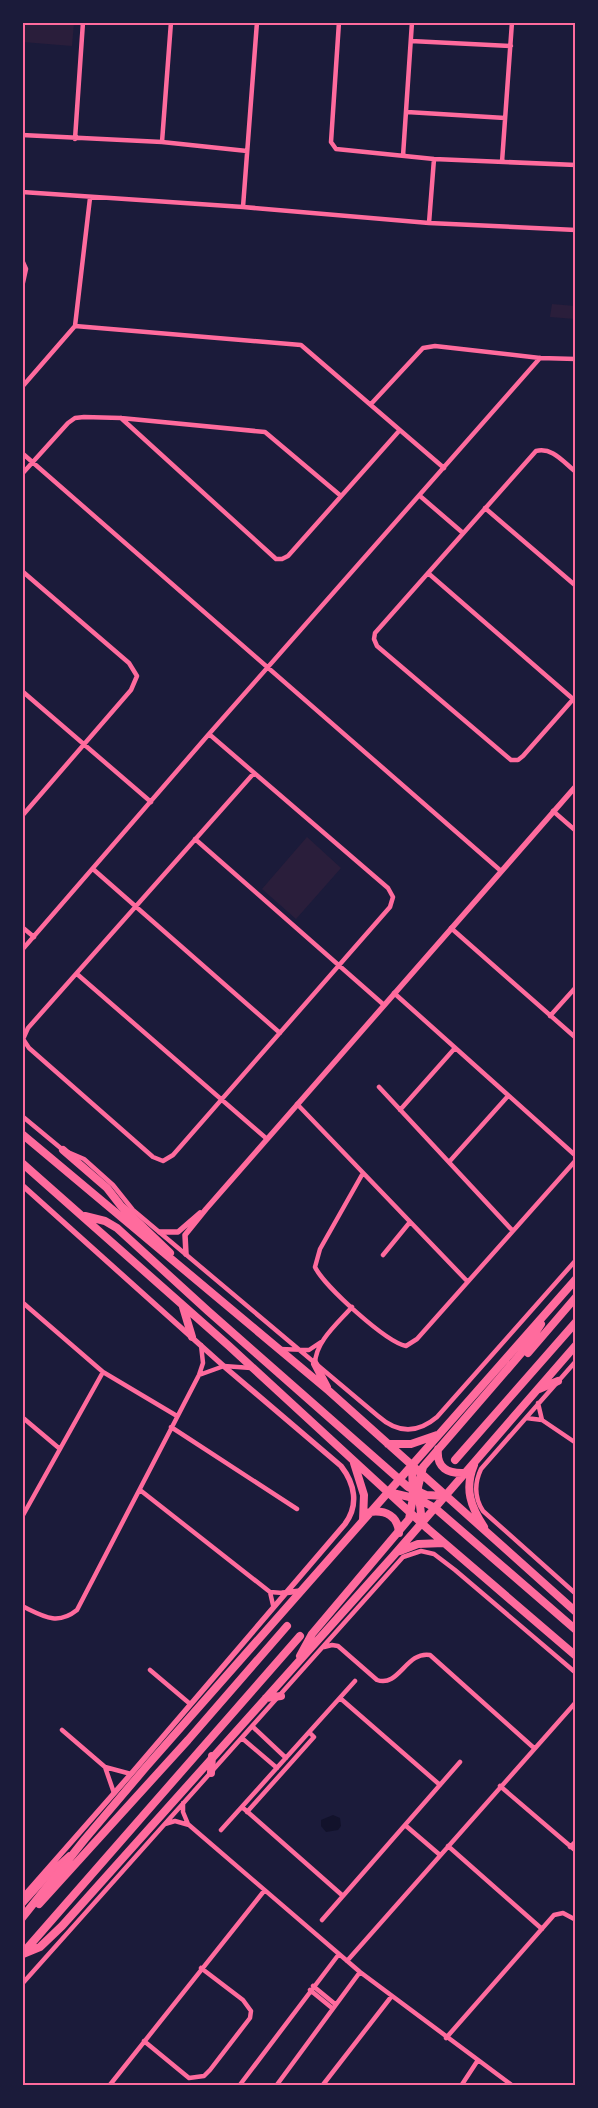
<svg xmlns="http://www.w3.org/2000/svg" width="598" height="2108" font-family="Signika,sans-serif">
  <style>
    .green { fill: #2a1e3b }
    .water { fill: #12122b }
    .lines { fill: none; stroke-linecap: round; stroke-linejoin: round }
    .minor { stroke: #ff6b9d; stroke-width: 4.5 }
    .tertiary { stroke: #ff6b9d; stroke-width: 5.5 }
    .primary { stroke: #ff6b9d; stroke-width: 8 }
    .neatline { fill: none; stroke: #ff6b9d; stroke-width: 2 }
  </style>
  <rect width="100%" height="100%" fill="#1b1b3a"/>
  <path class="green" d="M22,23H74L72,46L23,42Z
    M552,304L575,306V319L550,317Z
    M307,837L341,868L296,919L262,889Z"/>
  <path class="water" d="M333,1815L340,1818L341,1826L338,1830L326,1832L321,1826V1820Z"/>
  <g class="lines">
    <path class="minor" d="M339,22L331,142L336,149L434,159L576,165
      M411,41L511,46
      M407,112L505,118
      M22,135L162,142L247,151
      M75,139L83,22
      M162,142L171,22
      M403,156L412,22
      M502,162L512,22
      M22,192L243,207L429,223L576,230
      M243,207L257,22
      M429,223L434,159
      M22,260L26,269L22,287
      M75,326L301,345L444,468
      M22,387L75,326L90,198
      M371,404L423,348L435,346L540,358L576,359
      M121,418L276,559H282L288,556L399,431
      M22,453L501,871
      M576,472C563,462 553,447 536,451L375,633L374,639L377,646L511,760H518L523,756L576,696
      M22,474L68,423L75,418L84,417L121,418L265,432L341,496
      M420,496L463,533
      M485,508L576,586
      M22,571L129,663L137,676L131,690L22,816
      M428,573L573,699
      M22,691L151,802
      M209,734L388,888L393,897L390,907L173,1155L163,1161L153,1157L29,1048L23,1039L28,1028L254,773
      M553,811L576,831
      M195,839L384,1005
      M93,869L280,1033
      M22,927L34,937
      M451,928L576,1038
      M22,950L209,734L540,358
      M77,974L267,1139
      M394,993L576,1156
      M550,1016L576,987
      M379,1087L512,1230
      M297,1104L467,1281
      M400,1110L455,1048
      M22,1116L63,1150L84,1159L113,1185L133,1210L378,1416C397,1433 417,1434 437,1417L576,1260
      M449,1162L508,1096
      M363,1173L320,1249L315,1267C324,1286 386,1342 406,1346L417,1339L576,1160
      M383,1255L410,1222
      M22,1302L103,1372L177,1416
      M279,1349L309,1350L321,1342
      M576,1361L481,1469C474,1484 474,1497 483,1511L576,1594
      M315,1364C315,1342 338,1323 352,1307
      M199,1375L224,1366L251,1368
      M538,1403L542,1420
      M22,1417L60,1449
      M526,1418L542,1420L576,1443
      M171,1427L297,1509
      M140,1490L270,1592L283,1593
      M22,1517L103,1372
      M270,1592L273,1605
      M22,1606C43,1616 57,1626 77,1610L199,1375L203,1363L201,1345
      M324,1647L332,1645L338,1646L377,1680C399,1688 406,1651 430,1655L534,1748
      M150,1670L189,1703
      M22,1673V1678
      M340,1698L440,1785
      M253,1727L286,1758
      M62,1730L105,1767L131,1774
      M243,1739L277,1768
      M105,1767L114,1793
      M500,1786L576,1851
      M183,1803V1812L188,1824
      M242,1807L343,1896
      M247,1812L314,1737L309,1732
      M165,1824L175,1821L189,1825L360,1972L513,2086
      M405,1825L440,1855
      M221,1830L355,1681
      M448,1846L542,1929
      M570,1847L576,1841
      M322,1920L460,1762
      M347,1961L576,1702
      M22,1984L403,1557L421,1551L434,1554L455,1570L576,1673
      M313,1986L335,2004
      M310,1990L332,2008
      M446,2038L554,1915L563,1913L576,1920
      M144,2041L189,2078L204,2076L210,2070L250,2018L251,2011L243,2000L201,1968
      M109,2086L264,1891
      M239,2086L339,1954
      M276,2086L360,1972
      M322,2086L391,1997
      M461,2086L478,2060"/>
    <path class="tertiary" d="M22,1185L227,1369L341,1466C355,1484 359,1505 345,1524L131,1774L22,1898
      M160,1232H178L200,1213
      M186,1254L185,1235L206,1209L576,786
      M283,1593L300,1591
      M22,1905L58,1865L69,1855"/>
    <path class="primary" d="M22,1134L329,1391L576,1612
      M63,1150L107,1188L121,1206L170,1253
      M22,1163L229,1346L428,1529L576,1656
      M85,1216L105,1221L117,1228L208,1311L408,1487L426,1495L445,1496
      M183,1307L192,1337
      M528,1353L576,1297
      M315,1364L327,1387
      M539,1389L558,1381
      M388,1444H411L437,1435
      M438,1449C436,1468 448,1474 465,1473
      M455,1460L576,1322
      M354,1463L364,1495L363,1520
      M474,1465C464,1489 471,1507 484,1527
      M388,1492L418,1499L435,1508L576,1630
      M370,1512C386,1510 398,1516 399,1533
      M422,1523L418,1487L423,1467L524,1350L541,1324
      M400,1551L418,1544L444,1543
      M300,1656L312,1634L409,1519L413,1498L412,1465
      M266,1698L281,1696
      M211,1773L212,1756
      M39,1904L188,1740L287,1626
      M22,1918L85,1839L146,1767L576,1279
      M23,1953L300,1636
      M23,1954L40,1947L62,1926L394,1555L576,1345"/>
  </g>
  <rect width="598" height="2108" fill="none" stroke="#1b1b3a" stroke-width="48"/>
  <rect x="24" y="24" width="550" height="2060" class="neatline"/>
</svg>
